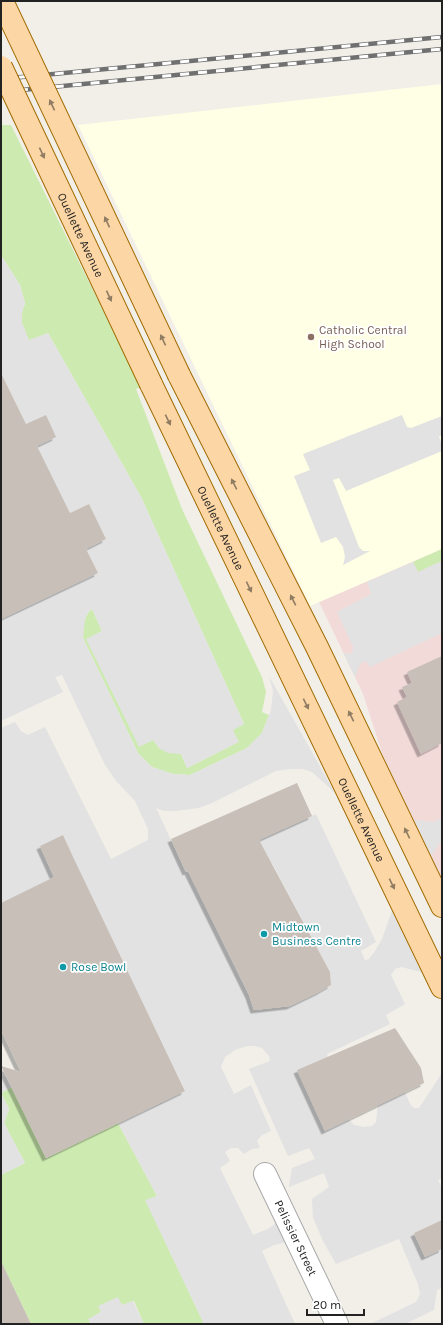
<svg xmlns="http://www.w3.org/2000/svg" width="443" height="1325" font-family="Karla,sans-serif">
  <style>
    .commercial { fill: #f2dad9 }
    .education { fill: #ffffe5 }
    .grass { fill: #cdebb0 }
    .parking { fill: #e2e2e2; fill-rule: evenodd }
    .building { fill: #c7bfb8; filter: url(#shadow) }
    .lines { fill: none; stroke-linecap: round; stroke-linejoin: round }
    .minor-casing { stroke: #a9a9a9; stroke-width: 24 }
    .primary-casing { stroke: #a06b00; stroke-width: 24 }
    .minor { stroke: #fff; stroke-width: 22 }
    .primary { stroke: #fcd6a4; stroke-width: 22 }
    .rail-casing { stroke: #707070; stroke-width: 4.5 }
    .rail { stroke: #fff; stroke-width: 3; stroke-dasharray: 9; stroke-linecap: butt }
    .primary-bridge-casing { stroke: #a06b00; stroke-width: 24; stroke-linecap: butt }
    .primary-bridge { stroke: #fcd6a4; stroke-width: 22 }
    .oneway { fill: #8f7c63 }
    .education-dot { fill: #8d6e63; stroke: #fff; stroke-width: 1.5 }
    .culture-dot { fill: #0f9aa8; stroke: #fff; stroke-width: 1.5 }
    .labels { text-anchor: middle; dominant-baseline: central; stroke-width: 3.5; stroke-linejoin: round; paint-order: stroke }
    .street-label { font-size: 12px; fill: #222; stroke: #fff }
    .education-label { font-size: 12px; fill: #785e54; stroke: #fff; text-anchor: start }
    .culture-label { font-size: 12px; fill: #0d838f; stroke: #fff; text-anchor: start }
  </style>
  <defs>
    <filter id="shadow"><feDropShadow dx="-3.5" dy="3.5" stdDeviation="0" flood-color="#0004"/></filter>
  </defs>
  <rect width="100%" height="100%" fill="#f2efe9"/>
  <path class="commercial" d="M442,549V879L383,756L363,694L319,602Z"/>
  <path class="education" d="M442,84V549L310,606L78,125Z"/>
  <path class="grass" d="M1,125H11L141,387L136,389L182,509L262,677L266,692L262,712L269,715L262,733L247,748L190,775L173,774L152,767L138,753L83,638C83,628 83,615 92,609L102,631L87,639L159,748L181,754L187,768L238,742L232,730L244,724L141,497L48,333L29,341L22,323V313L25,303L20,285L1,255Z
    M442,549V561L418,572L413,562Z
    M12,1087L46,1158L118,1123L157,1196L146,1201L204,1324H144L134,1301L101,1312L89,1319L91,1324H31L1,1261V1175L25,1163L4,1123L9,1109L1,1093Z"/>
  <path class="parking" d="M1,255L20,285L25,303L22,313V323L29,340L48,333L141,497L244,724L233,730L239,742L187,768L181,754L168,753L159,748L153,740L139,747L86,639L102,631L92,609L89,611L85,619L83,638L138,753L152,767L173,774L190,775L247,748L262,733L271,710L273,691L269,676L335,793L312,772L303,769H290L276,771L212,803L199,808L175,811H164L156,808L186,872L316,814L376,942L361,951L365,960L369,959L375,951L382,939L392,911L421,972L401,967L395,969L391,975L405,1004L386,1015L390,1024L327,1054L349,1119L354,1125L364,1127L372,1126L376,1122L378,1105L405,1092L410,1104L414,1108H419L442,1073V1178L438,1180L442,1188V1220L414,1233L425,1257L442,1249V1288L437,1290L434,1310L405,1324H370L416,1302L420,1294L418,1284L399,1239L336,1264L323,1241L313,1218L312,1199L329,1187L324,1173L289,1187L292,1168L315,1159L309,1148L288,1156L249,1069L270,1061L269,1056L262,1048L255,1046H247L235,1050L225,1057L221,1067L234,1094L251,1085L271,1131L262,1135L257,1141L260,1148L252,1149L244,1154L238,1148H231L225,1152L230,1161L220,1168L253,1235L268,1229L276,1223L287,1242L274,1245L262,1251L295,1324H204L145,1200L157,1196L118,1123L185,1090L77,867L63,835L40,846L54,877L1,903V728L15,722L21,731L28,735L45,727L111,859L148,840V829L135,801L117,782L105,765L62,675L55,677L63,692L1,721V619L97,573L86,549L106,539L89,504L70,513L1,373ZM272,863L330,972L331,985L319,992L290,1006L254,1010L249,995L201,896Z
    M402,415L407,427L411,428L442,416V434L439,437L442,444V451L346,491L339,478L333,480L359,547L363,551H370L343,565L345,557L343,547L336,537L321,543L294,476L310,470L303,454Z
    M442,561V633L370,667L366,661L360,664L355,677L343,652L348,654L352,653L353,647L337,612L371,594L367,582L413,562L418,572Z
    M442,818V840L431,856L414,820L433,822Z
    M6,1076L12,1087L1,1093L9,1109L4,1123L25,1163L1,1175V1078Z
    M118,1297L122,1305L133,1301L144,1324H91L88,1319L101,1312L98,1306Z"/>
  <path class="building" d="M1,373L26,424L46,415L56,437L37,446L70,513L89,504L106,539L86,549L98,573L1,619Z
    M442,656V743L421,754L397,702L407,697L402,687L412,683L407,672Z
    M297,783L312,816L259,840L330,972L331,985L319,992L290,1006L254,1010L249,995L188,871L186,872L171,839Z
    M63,835L74,859L185,1091L46,1158L1,1066L21,1072L1,1030V903L54,877L40,846Z
    M395,1028L421,1068L424,1083L325,1131L297,1070Z
    M442,1220V1249L425,1257L414,1233Z
    M1,1261L31,1324H1Z"/>
  <g class="lines">
    <defs>
      <g id="minor">
        <path id="s1" d="M265,1174L337,1324"/>
      </g>
      <g id="primary">
        <path d="M179,375L317,647L442,906"/>
        <path id="s2" d="M151,384L442,987"/>
      </g>
    </defs>
    <use href="#minor" class="minor-casing"/>
    <use href="#primary" class="primary-casing"/>
    <use href="#minor" class="minor"/>
    <use href="#primary" class="primary"/>
    <defs>
      <path id="rail" d="M1,79L442,37
        M1,92L442,49"/>
    </defs>
    <use href="#rail" class="rail-casing"/>
    <use href="#rail" class="rail"/>
    <defs>
      <g id="primary-bridge">
        <path d="M2,1L179,375"/>
        <path id="s3" d="M1,67L151,384"/>
      </g>
    </defs>
    <use href="#primary-bridge" class="primary-bridge-casing"/>
    <use href="#primary-bridge" class="primary-bridge"/>
  </g>
  <defs><path id="oneway-solid" d="M-6-.8H1V-3.2L6.5 0L1 3.2V.8H-6Z"/></defs>
  <g class="oneway">
    <use href="#oneway-solid" transform="translate(52 105) rotate(-115)"/>
    <use href="#oneway-solid" transform="translate(42 153) rotate(65)"/>
    <use href="#oneway-solid" transform="translate(107 222) rotate(-115)"/>
    <use href="#oneway-solid" transform="translate(109 296) rotate(65)"/>
    <use href="#oneway-solid" transform="translate(163 340) rotate(-115)"/>
    <use href="#oneway-solid" transform="translate(168 420) rotate(64)"/>
    <use href="#oneway-solid" transform="translate(234 484) rotate(-117)"/>
    <use href="#oneway-solid" transform="translate(249 587) rotate(64)"/>
    <use href="#oneway-solid" transform="translate(293 600) rotate(-117)"/>
    <use href="#oneway-solid" transform="translate(306 704) rotate(64)"/>
    <use href="#oneway-solid" transform="translate(351 716) rotate(-116)"/>
    <use href="#oneway-solid" transform="translate(407 833) rotate(-116)"/>
    <use href="#oneway-solid" transform="translate(392 884) rotate(64)"/>
  </g>
  <circle class="education-dot" cx="311" cy="337" r="4"/>
  <g class="culture-dot">
    <circle cx="264" cy="934" r="4"/>
    <circle cx="63" cy="967" r="4"/>
  </g>
  <g class="labels">
    <g class="street-label">
      <text stroke="none"><textPath href="#s3" startOffset="186">Ouellette Avenue</textPath></text>
      <text stroke="none"><textPath href="#s2" startOffset="160">Ouellette Avenue</textPath></text>
      <text stroke="none"><textPath href="#s2" startOffset="484">Ouellette Avenue</textPath></text>
      <text stroke="none"><textPath href="#s1" startOffset="71">Pelissier Street</textPath></text>
    </g>
    <g class="education-label">
      <text x="319" y="330">Catholic Central<tspan x="319" dy="14">High School</tspan></text>
    </g>
    <g class="culture-label">
      <text x="272" y="927">Midtown<tspan x="272" dy="14">Business Centre</tspan></text>
      <text x="71" y="967">Rose Bowl</text>
    </g>
  </g>
  <rect width="443" height="1325" fill="none" stroke="#222222" stroke-width="4"/>
  <path d="M307 1309v6h57v-6" fill="none" stroke="#222222" stroke-width="2"/>
  <text x="313" y="1309" font-size="12" fill="#222222" stroke="#ffffff" stroke-width="3" paint-order="stroke">20 m</text>
</svg>
